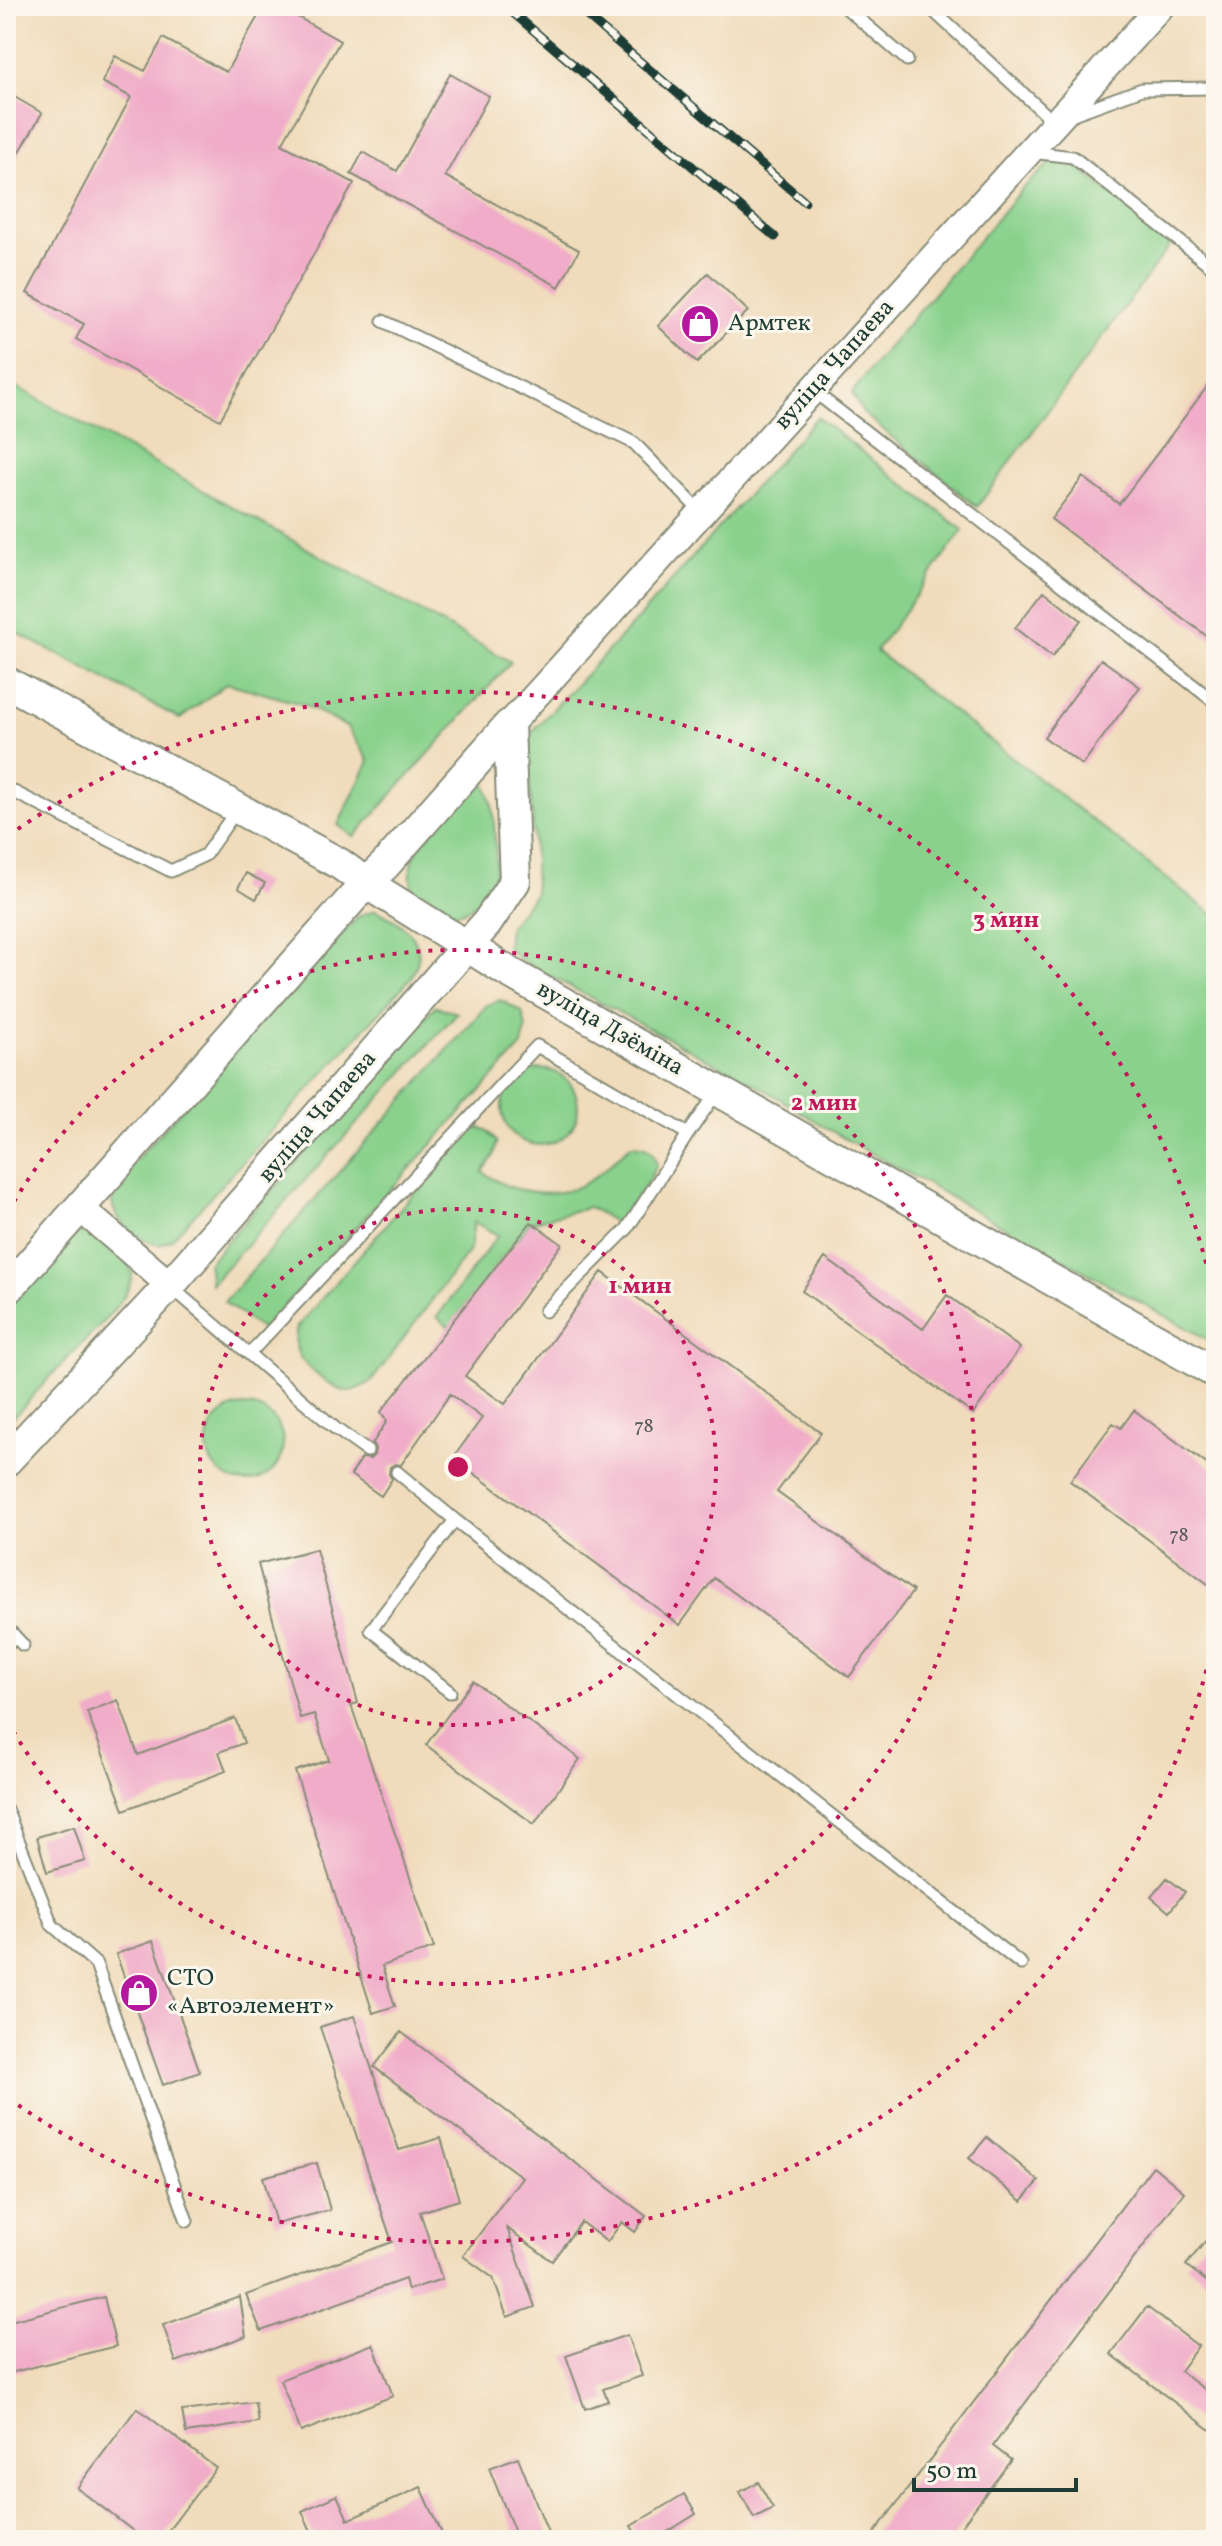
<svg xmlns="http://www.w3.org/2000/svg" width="1222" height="2546" font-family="Vollkorn,serif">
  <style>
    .green { fill: #89d18c; stroke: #548760; stroke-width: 2 }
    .building { fill: #f0acc8 }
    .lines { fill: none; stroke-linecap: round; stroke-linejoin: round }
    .service-casing { stroke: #888c78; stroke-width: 15 }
    .tertiary-casing { stroke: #888c78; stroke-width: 30 }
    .secondary-casing { stroke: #888c78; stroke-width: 34 }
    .service { stroke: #fff; stroke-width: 11 }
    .tertiary { stroke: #fff; stroke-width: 26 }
    .secondary { stroke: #fff; stroke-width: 30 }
    .rail-casing { stroke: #1f3d34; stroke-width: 9 }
    .rail { stroke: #fbf7ec; stroke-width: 6; stroke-dasharray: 18; stroke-linecap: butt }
    .ring { fill: none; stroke: #c2185b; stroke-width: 4; stroke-dasharray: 4 8 }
    .labels { text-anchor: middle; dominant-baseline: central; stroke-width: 6; stroke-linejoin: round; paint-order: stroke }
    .number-label { font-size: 20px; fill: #535959 }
    .poi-label { font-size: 24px; fill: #1f3d34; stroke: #fbf7ec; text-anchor: start }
    .street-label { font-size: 24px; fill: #1f3d34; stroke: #fbf7ec }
    .centre { fill: #c2185b; stroke: #fbf7ec; stroke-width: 4 }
    .ring-label { font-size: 24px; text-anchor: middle; font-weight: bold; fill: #c2185b; stroke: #fbf7ec; stroke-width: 6; stroke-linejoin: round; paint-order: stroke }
  </style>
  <rect width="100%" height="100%" fill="#fbf7ec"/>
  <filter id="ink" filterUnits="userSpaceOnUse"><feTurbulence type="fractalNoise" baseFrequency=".0125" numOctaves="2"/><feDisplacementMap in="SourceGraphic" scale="16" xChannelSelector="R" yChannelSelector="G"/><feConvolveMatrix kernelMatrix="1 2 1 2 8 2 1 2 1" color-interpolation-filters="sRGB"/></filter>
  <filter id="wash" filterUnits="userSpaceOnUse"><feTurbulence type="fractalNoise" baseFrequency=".006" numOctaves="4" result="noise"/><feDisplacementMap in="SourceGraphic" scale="32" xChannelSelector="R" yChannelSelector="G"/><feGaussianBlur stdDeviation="1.8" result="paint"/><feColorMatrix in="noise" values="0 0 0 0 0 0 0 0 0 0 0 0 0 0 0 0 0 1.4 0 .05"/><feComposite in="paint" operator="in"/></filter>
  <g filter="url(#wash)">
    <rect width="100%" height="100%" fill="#f0dcbb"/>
    <path class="green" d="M1071,161L1171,244L977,507L863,413L852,393L870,369L1022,189L1050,163Z
      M6,381L511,662L354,837L338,825L369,761L347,727L305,705L227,683L180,719L6,627Z
      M817,417L963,530L876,651L1216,917V1344L838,1135L759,1086L525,963L507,948L509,926L535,894L533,825L527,752L530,734L633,624Z
      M479,778L483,779C493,797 494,819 495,840C496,852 497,865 493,877C472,942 382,913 420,845Z
      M375,910C394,919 423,934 418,960C417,966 413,972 411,978L172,1239L160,1245C139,1240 110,1221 112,1195C112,1189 117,1182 120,1177L359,916Z
      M500,1000L522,1012L526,1028L522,1046L262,1330L224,1302L487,1005Z
      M435,1006L457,1013L211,1284L208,1263Z
      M502 1107a38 38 0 1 1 76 0a38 38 0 1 1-76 0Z
      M481,1128L488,1131L497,1142L494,1155L483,1172C496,1182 512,1189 528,1191C579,1200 596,1176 631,1145C648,1146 653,1148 657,1165L645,1187L616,1223L589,1207L531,1222L449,1327L437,1317L498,1235L474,1222L470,1249L371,1382C364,1385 354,1392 347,1391C333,1391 302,1364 298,1353C294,1344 295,1336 297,1327L452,1149L471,1129Z
      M85,1230C100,1236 132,1258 132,1276C132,1298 80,1345 64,1362C44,1383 25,1405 6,1426V1310L72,1236Z
      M207 1444a38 38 0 1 1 76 0a38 38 0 1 1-76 0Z"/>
    <g id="blocks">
      <path class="building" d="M264,6H278L340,41L282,144L354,183L220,420L76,339L84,324L27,293L131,97L102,82L115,56L145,71L163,38L226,72Z
        M450,74L489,96L445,176L579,250L559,287L351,174L363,152L397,171Z
        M6,92L42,113L6,176Z
        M708,273L748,311L697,363L658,326Z
        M1216,375V643L1051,519L1083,477L1119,504Z
        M1044,591L1081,620L1052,657L1015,628Z
        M1101,659L1140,687L1082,765L1044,737Z
        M246,873L265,883L256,899L238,888Z
        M531,1222L562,1244L465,1376L505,1404L602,1272L821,1433L777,1492L913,1591L849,1677L714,1578L680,1625L453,1458L482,1418L450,1394L401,1465L395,1464L390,1467L389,1474L392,1479L381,1496L351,1475L362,1458L370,1459L374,1455L375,1448L372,1444L387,1421L381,1412Z
        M825,1258L923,1329L947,1295L1020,1348L973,1414L802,1291Z
        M1134,1410L1216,1471V1590L1070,1481L1113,1423L1121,1428Z
        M316,1549L358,1703L351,1705L434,1948L382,1966L395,2006L373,2013L295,1771L329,1760L314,1714L300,1718L258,1564Z
        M473,1681L580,1759L534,1824L426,1745Z
        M118,1700L138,1755L235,1718L244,1743L219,1752L226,1771L124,1810L87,1712Z
        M74,1826L85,1861L47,1872L37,1837Z
        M1167,1878L1185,1892L1169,1912L1151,1897Z
        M153,1941L200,2072L163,2085L116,1954Z
        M354,2016L399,2150L441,2138L459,2200L420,2212L442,2279L408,2290L405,2279L261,2331L246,2295L392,2242L320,2027Z
        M401,2032L646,2216L635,2232L622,2222L607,2242L581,2222L552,2261L507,2228L535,2307L507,2317L493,2278L463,2256L522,2177L374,2067Z
        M987,2137L1039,2181L1022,2201L969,2158Z
        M317,2163L330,2210L276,2224L263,2177Z
        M1153,2166L1184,2192L993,2446L1011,2460L951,2540H869Z
        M1216,2228V2289L1186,2265Z
        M104,2297L116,2346L6,2374V2322Z
        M240,2297L246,2336L176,2362L163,2325Z
        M1147,2307L1198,2346L1180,2371L1216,2398V2434L1111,2354Z
        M627,2335L642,2376L603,2389L608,2401L585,2409L566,2356Z
        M373,2344L393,2396L301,2432L280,2380Z
        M255,2402L258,2422L186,2433L182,2411Z
        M137,2408L216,2468L161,2540H145L77,2488Z
        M518,2457L551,2540H518L489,2468Z
        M758,2482L773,2508L754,2518L740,2492Z
        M421,2487L445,2540H315L302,2511L337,2495L348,2520Z
        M684,2494L696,2514L654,2540H640L631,2526Z"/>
    </g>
  </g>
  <g filter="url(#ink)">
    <use href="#blocks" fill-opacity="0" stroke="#888c78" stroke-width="2"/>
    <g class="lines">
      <defs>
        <path id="service" d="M844,6L907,60
          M928,6L1054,122
          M1073,114L1142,89L1216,88
          M1031,152L1073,157L1216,270
          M383,321L634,443L701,512
          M812,390L1216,703
          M6,788L171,871L205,855L236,811
          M688,1134L717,1092
          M170,1286L336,1429L367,1451
          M249,1354L537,1046L688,1134L627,1229L545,1311
          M397,1472L455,1520L371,1630L450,1692
          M455,1520L1021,1964
          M6,1627L23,1645
          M6,1647L14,1635
          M6,1809L52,1925L96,1964L187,2221"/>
        <path id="tertiary" d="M509,725L1161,6
          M80,1208L170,1285"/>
        <path id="secondary" d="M6,682L340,864L366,883L507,971L1216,1373
          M6,1291L366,883L385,865L509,725
          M6,1461L170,1285L487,923L515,881L509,725"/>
      </defs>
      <use href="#service" class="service-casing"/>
      <use href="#tertiary" class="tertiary-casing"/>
      <use href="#secondary" class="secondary-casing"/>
      <use href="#service" class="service"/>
      <use href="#tertiary" class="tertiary"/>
      <use href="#secondary" class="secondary"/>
      <defs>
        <path id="rail" d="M505,6L775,237
          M575,6L805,202"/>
      </defs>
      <use href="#rail" class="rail-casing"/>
      <use href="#rail" class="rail"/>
    </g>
  </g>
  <g class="ring">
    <circle cx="458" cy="1467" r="258"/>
    <path d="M8 1212A517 517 0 1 1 8 1722"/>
    <path d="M1215 1635A775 775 0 0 1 8 2098M8 836A775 775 0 0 1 1215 1299"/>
  </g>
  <defs>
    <symbol id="shop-disc" viewBox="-11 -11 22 22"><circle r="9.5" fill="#b5179e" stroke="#fbf7ec"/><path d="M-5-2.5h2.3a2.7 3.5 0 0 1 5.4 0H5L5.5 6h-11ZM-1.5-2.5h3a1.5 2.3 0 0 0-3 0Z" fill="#fff"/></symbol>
  </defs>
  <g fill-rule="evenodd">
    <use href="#shop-disc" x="678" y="302" width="44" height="44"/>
    <use href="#shop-disc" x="117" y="1971" width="44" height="44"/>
  </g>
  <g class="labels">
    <g class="number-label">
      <text x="644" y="1427">78</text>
      <text x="1179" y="1536">78</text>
    </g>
    <g class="poi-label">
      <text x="728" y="324">Армтек</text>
      <text x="167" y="1979">СТО<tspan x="167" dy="28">«Автоэлемент»</tspan></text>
    </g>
    <g class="street-label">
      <text transform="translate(835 365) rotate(-48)">вуліца Чапаева</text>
      <text transform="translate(610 1029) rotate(30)">вуліца Дзёміна</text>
      <text transform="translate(318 1117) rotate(-49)">вуліца Чапаева</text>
    </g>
  </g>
  <circle cx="458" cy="1467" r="12" class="centre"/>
  <g class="ring-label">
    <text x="1006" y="927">3 мин</text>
    <text x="824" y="1110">2 мин</text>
    <text x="640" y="1293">1 мин</text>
  </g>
  <rect width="1222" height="2546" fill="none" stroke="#fbf7ec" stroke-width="32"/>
  <path d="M914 2478v12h162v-12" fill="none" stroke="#1f3d34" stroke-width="4"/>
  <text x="926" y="2478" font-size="24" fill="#1f3d34" stroke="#fbf7ec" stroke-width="6" paint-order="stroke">50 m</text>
</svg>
